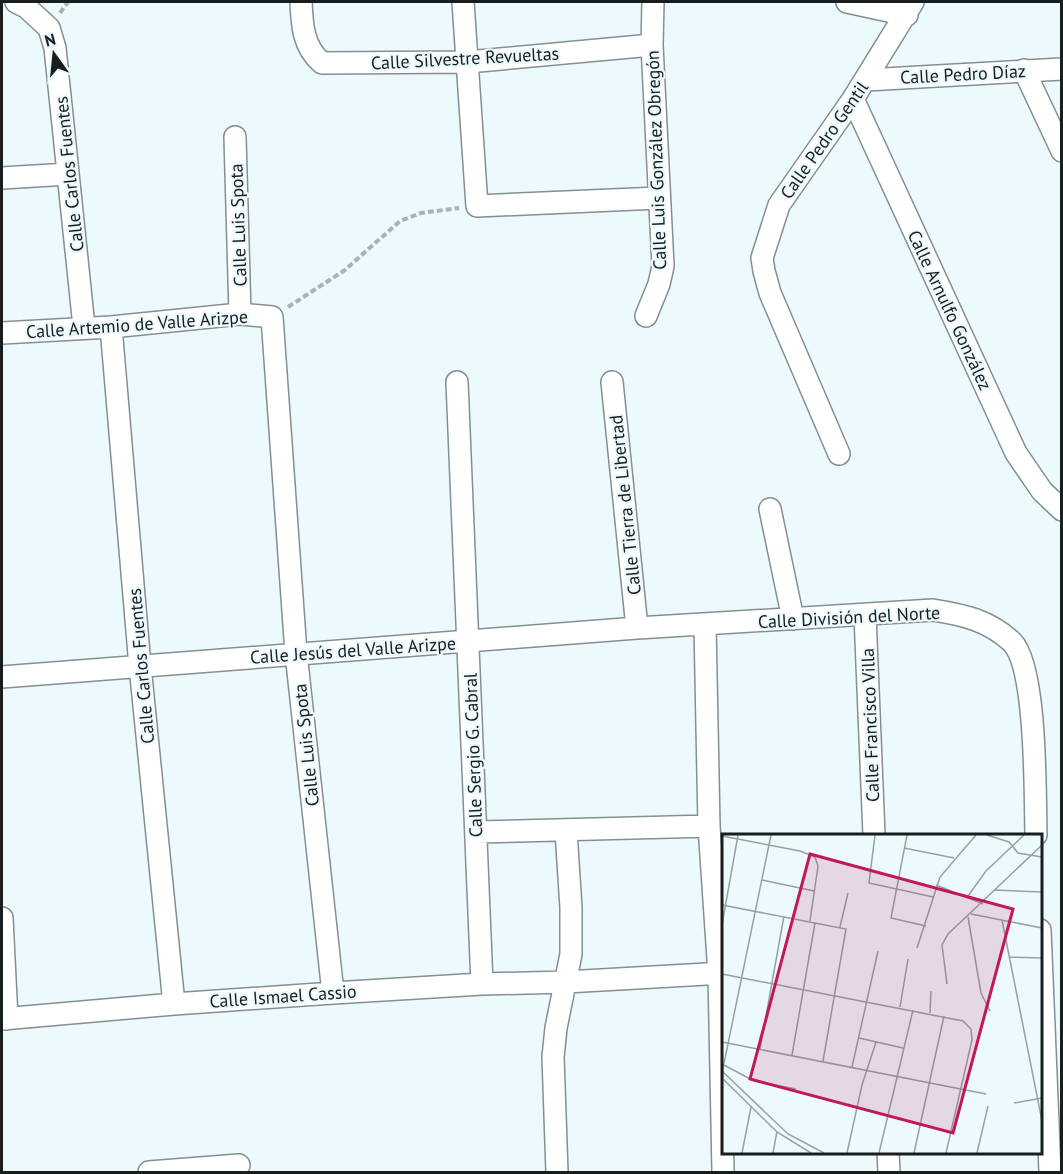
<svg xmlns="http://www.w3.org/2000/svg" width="1063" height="1174" font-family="'PT Sans',sans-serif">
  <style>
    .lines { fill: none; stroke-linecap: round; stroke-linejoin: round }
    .minor-casing { stroke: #848f93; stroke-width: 24 }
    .path { stroke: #a9b3b7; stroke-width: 4; stroke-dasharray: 6 3; stroke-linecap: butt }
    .minor { stroke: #fff; stroke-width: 21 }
    .labels { text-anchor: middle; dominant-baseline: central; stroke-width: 4.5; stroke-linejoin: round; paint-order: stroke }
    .street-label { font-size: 18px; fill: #181d1e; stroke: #ecf9fd }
    .inset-road { fill: none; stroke: #97a1a4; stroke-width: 1.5 }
    .view { fill: #c2185b; fill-opacity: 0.15; stroke: #c2185b; stroke-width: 3 }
    .inset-edge { fill: none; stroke: #181d1e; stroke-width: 3 }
  </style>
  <rect width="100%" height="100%" fill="#ecf9fd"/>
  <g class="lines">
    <defs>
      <path id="minor" d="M16,2L26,7L49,28L55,48L84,327
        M301,2C302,25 303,47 322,63L468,62L652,45
        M463,2L477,206L658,198
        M847,2L907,15
        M1024,70L1062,151
        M866,80L1062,69
        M853,99L1016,453L1042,491L1062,510
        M235,137L240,314
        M2,178L68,174
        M646,316L659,284L663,266L652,45L653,2
        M111,327L140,666L174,1004
        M2,333L111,327L240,314L272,317L296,653L333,993
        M457,382L482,984
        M612,382L637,628
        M839,454L770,293L764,271L762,258L779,205L853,99L913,2
        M770,509L793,619
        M865,615L874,835
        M705,625L709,826L719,974L723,1172
        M2,677L637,628L933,610C964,615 988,620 1012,642C1037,667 1035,796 1036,835
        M477,832L709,826
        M2,918L7,1019
        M1040,930L1050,1172
        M2,1019L174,1004L333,993L482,984L566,982L724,973
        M888,1152L889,1172
        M149,1172L239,1165
        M557,1172L553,1057L556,1028L571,954V908L566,831"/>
    </defs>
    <use href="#minor" class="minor-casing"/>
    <path class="path" d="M60,13L68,2
      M288,307L345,270L400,221L421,213L459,208"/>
    <use href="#minor" class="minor"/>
  </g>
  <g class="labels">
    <g class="street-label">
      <text transform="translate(465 58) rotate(-3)">Calle Silvestre Revueltas</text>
      <text transform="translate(963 74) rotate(-3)">Calle Pedro Díaz</text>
      <text transform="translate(824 140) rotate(-55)">Calle Pedro Gentil</text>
      <text transform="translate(656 160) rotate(-92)">Calle Luis González Obregón</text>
      <text transform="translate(69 174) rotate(-96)">Calle Carlos Fuentes</text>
      <text transform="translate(238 225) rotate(-92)">Calle Luis Spota</text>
      <text transform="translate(950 310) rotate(65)">Calle Arnulfo González</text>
      <text transform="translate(137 324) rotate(-4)">Calle Artemio de Valle Arizpe</text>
      <text transform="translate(625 505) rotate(-96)">Calle Tierra de Libertad</text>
      <text transform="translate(849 617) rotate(-3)">Calle División del Norte</text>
      <text transform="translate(353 650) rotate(-4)">Calle Jesús del Valle Arizpe</text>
      <text transform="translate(141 666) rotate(-95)">Calle Carlos Fuentes</text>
      <text transform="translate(870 725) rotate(-92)">Calle Francisco Villa</text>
      <text transform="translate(306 745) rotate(-96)">Calle Luis Spota</text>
      <text transform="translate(473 755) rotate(-92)">Calle Sergio G. Cabral</text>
      <text transform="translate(283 996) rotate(-4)">Calle Ismael Cassio</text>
    </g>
  </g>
  <g transform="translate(722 834)">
    <rect width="320" height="320" fill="#ecf9fd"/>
    <path class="inset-road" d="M153,1L147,49L211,63M185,1L169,84L204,92M265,1L287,8L296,19L320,23M0,2L78,17L93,23L96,32L88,87M182,14L232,24M40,46L92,57M214,51L261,70M272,56L320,58M246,62L264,37L302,1M0,71L124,95L101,227M249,80L320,94M246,83L259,159L268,177M280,86L320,287M0,91L16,1M118,93L126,59M195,114L218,43L254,1M287,123L320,124M0,140L241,187L249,195L250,206L224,319M225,150L220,111L226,100L320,11M178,173L186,125M208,179L209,157M137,204L181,214M0,208L264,260M38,215L62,82M70,221L93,89M2,231L32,247L74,255M130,233L156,117M0,237L66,300L102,319M0,244L55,298L89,319M292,269L320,264M0,271L1,234L49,1M20,319L29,273M51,319L55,297M125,319L140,251L154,208M157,319L191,176M192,319L222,182M255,319L266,272"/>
    <path class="view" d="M88,20L291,75L231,299L28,245Z"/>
    <rect width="320" height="320" class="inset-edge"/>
  </g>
  <rect width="1063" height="1174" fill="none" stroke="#181d1e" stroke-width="6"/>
  <g transform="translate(54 54) rotate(345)" stroke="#ecf9fd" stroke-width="4.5" paint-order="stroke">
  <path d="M0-4.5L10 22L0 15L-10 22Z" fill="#181d1e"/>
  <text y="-9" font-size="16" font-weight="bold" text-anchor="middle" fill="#181d1e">N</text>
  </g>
</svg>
